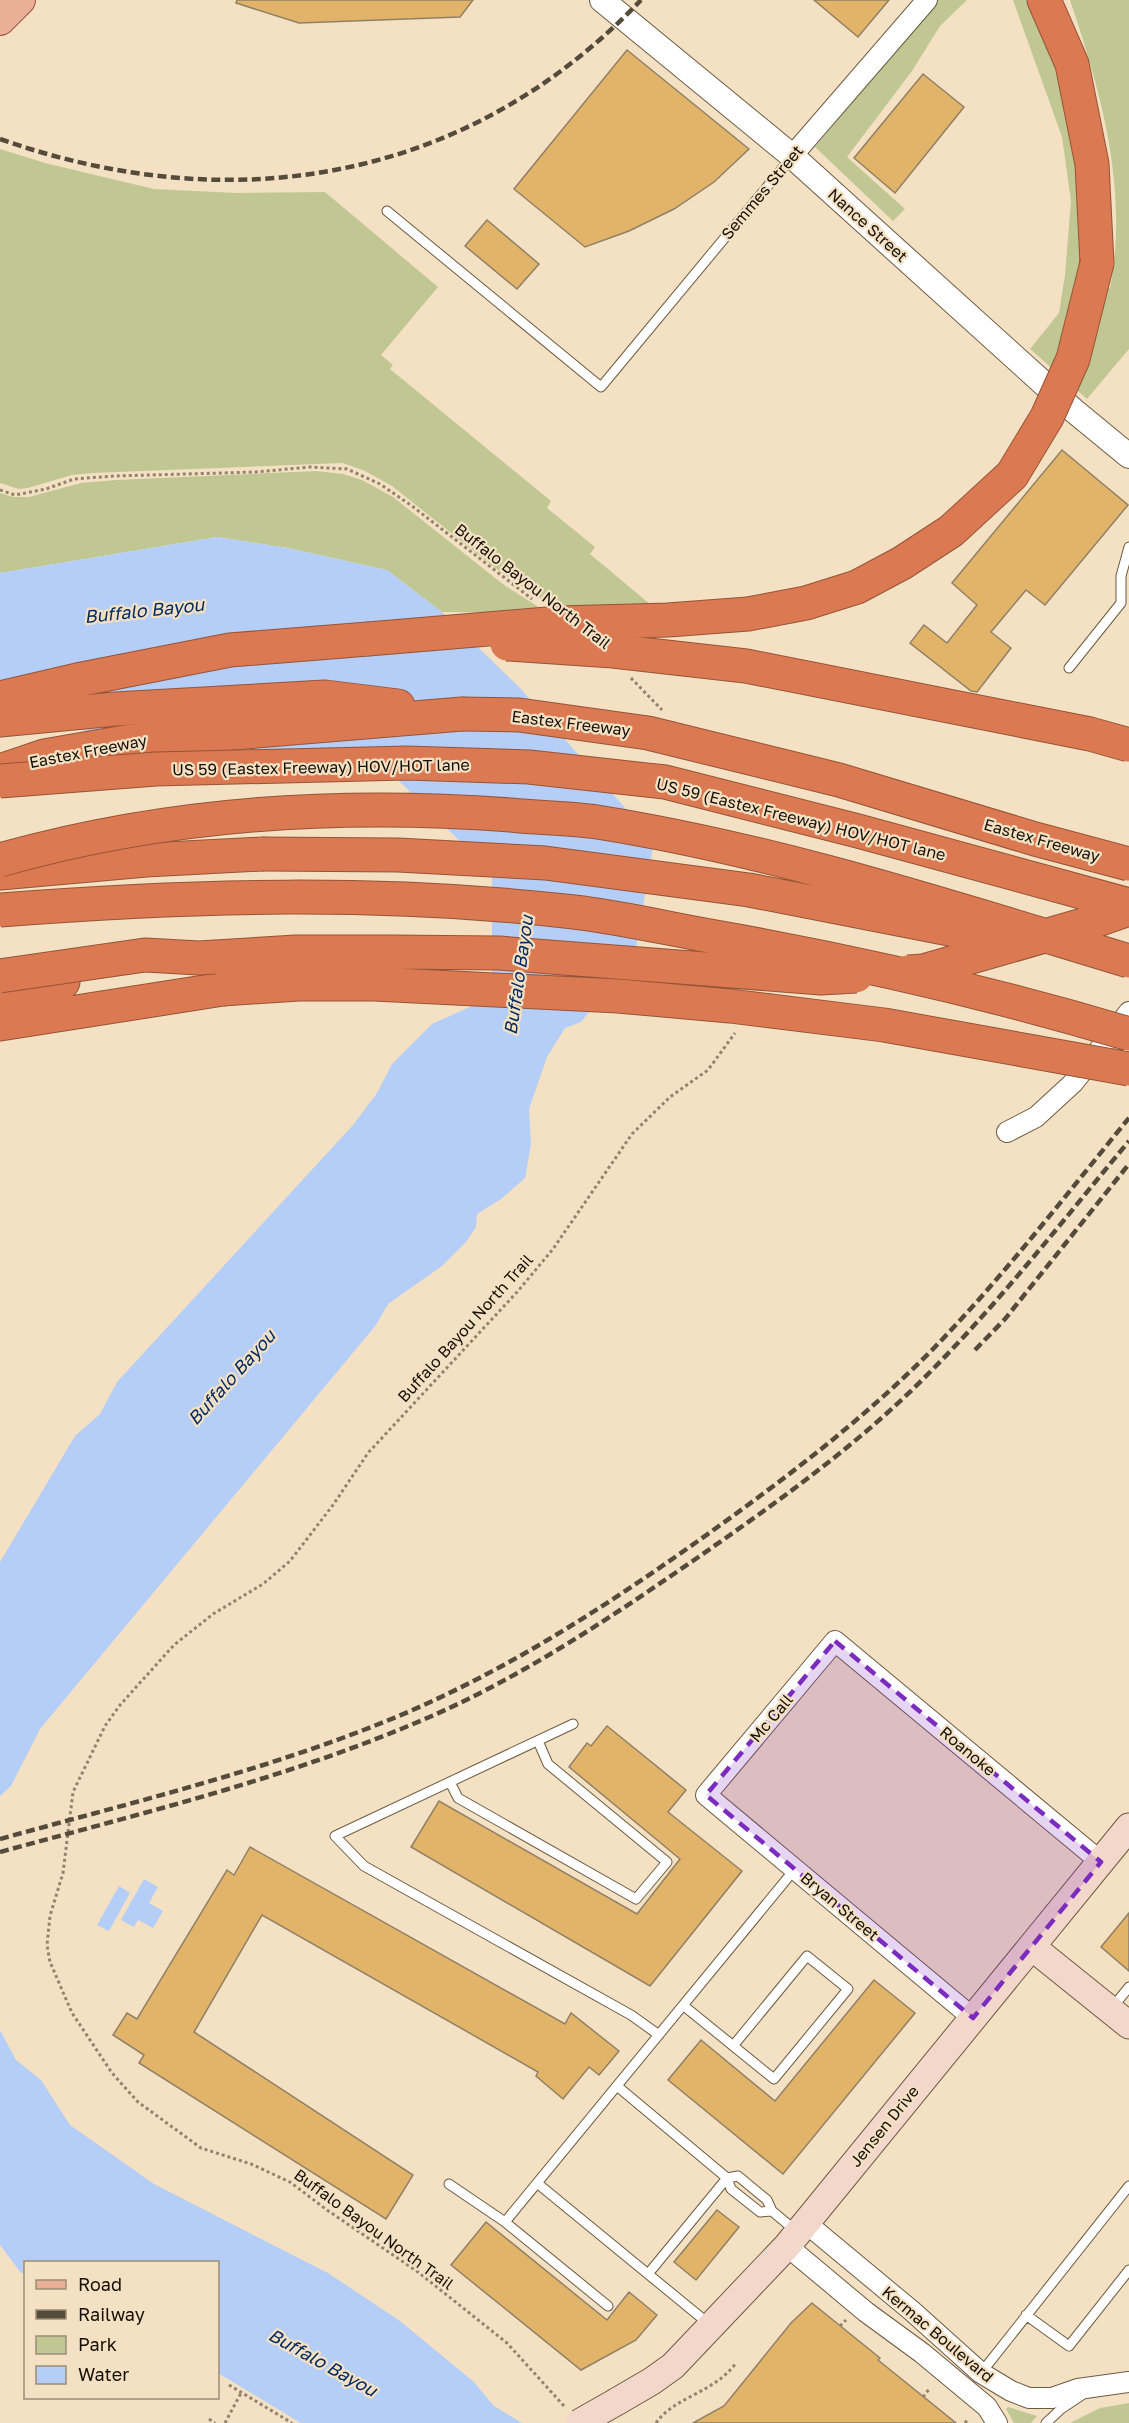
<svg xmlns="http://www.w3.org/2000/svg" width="1129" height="2423" font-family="'Golos Text',sans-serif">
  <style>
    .green { fill: #c0c793 }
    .water { fill: #b4cef7 }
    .building { fill: #e1b469; stroke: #918065; stroke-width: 1.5 }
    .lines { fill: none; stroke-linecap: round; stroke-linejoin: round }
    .service-casing { stroke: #6c5b41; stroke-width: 11 }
    .minor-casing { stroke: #6c5b41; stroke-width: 22 }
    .tertiary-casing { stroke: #6c5b41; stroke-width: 26 }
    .secondary-casing { stroke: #6c5b41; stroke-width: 29 }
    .primary-casing { stroke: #965437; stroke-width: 32 }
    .motorway-casing { stroke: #965437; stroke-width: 35 }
    .path { stroke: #91836e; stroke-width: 3; stroke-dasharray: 3 3; stroke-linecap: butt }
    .service { stroke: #fff; stroke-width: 9 }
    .minor { stroke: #fff; stroke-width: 20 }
    .tertiary { stroke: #fff; stroke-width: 24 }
    .secondary { stroke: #f4d7cb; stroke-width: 27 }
    .primary { stroke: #e9af97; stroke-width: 30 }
    .motorway { stroke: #db7952; stroke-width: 33 }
    .rail { stroke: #544b3b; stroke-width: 4.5; stroke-dasharray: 9 4.5; stroke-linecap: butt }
    .secondary-bridge-casing { stroke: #6c5b41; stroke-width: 29; stroke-linecap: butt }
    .motorway-bridge-casing { stroke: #965437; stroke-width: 35; stroke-linecap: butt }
    .secondary-bridge { stroke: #f4d7cb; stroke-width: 27 }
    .motorway-bridge { stroke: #db7952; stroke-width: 33 }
    .marked { fill: #7b2cbf; fill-opacity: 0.2; stroke: #7b2cbf; stroke-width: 4.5; stroke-dasharray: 12 8; stroke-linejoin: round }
    .labels { text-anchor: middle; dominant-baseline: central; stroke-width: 4.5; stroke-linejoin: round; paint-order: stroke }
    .street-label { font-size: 16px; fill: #161006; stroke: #f4e1c3 }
    .water-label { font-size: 18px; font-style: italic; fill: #042b64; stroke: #f4e1c3 }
  </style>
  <rect width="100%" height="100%" fill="#f4e1c3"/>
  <path class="green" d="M938,0H967L940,26L912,71L847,157L905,209L893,221L815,147Z
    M1013,0H1035L1075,111L1084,279L1110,288C1129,190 1101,92 1070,0H1129V349L1087,399L1030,349L1059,313L1065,275L1071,201L1062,137Z
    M0,149L45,163L154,189L237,193L325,192L438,287L381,355L393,365L390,369L551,501L547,508L595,547L590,554L657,610L567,612L534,595L494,567L392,486L365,471L343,463L93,473L72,475L28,488L19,489L0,483Z
    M316,471L343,474L362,480L393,497L504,585L548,613L442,612L387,570L288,548L217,537L0,573V493L13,497H29L81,483L116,480Z
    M1129,2403V2423H1070L1100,2408Z
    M1008,2407L1037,2416L1031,2423H1014L1006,2409Z"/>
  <path class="water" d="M217,537L288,548L387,570L442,612L521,689L654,841L635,954L581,1022L565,1028L547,1057L529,1109L531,1144L525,1178L501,1199L477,1214L476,1227L466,1242L442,1266L388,1304L376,1325L40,1729L11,1786L0,1796V1562L75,1436L100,1414L117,1382L353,1125L377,1093L392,1064L432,1024L492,997V873L382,764L0,721V573Z
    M144,1879L158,1887L149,1903L163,1911L153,1928L138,1920L134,1927L121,1920Z
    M119,1886L130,1893L109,1931L97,1925Z
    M0,2030L16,2060L41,2080L70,2125L154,2184L328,2273L400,2321L474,2382L494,2406L522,2423H301L218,2373V2262H26L25,2274L21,2273L0,2245Z"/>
  <path class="building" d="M237,0H473L460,17L299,23L236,3Z
    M814,0H889L858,37Z
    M627,50L749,149L714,182L674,209L629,231L585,247L514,189Z
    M923,74L964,107L895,193L854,158Z
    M487,220L539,264L517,289L465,246Z
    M1062,450L1128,505L1045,605L1026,590L991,632L1011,648L977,692L971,691L910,643L924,625L947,643L977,605L952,583Z
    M607,1726L686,1790L668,1812L742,1871L650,1986L411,1847L439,1801L637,1914L680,1859L569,1767L587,1743L591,1746Z
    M250,1847L565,2024L571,2013L619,2051L599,2075L589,2067L563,2099L536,2076L538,2072L262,1915L194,2032L413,2175L386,2219L139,2063L144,2055L113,2035L127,2013L137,2019L227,1870L234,1875Z
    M1129,1913V1971L1101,1947Z
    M874,1980L915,2013L783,2174L668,2080L701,2040L775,2101Z
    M717,2210L739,2227L696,2280L674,2262Z
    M486,2222L607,2320L629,2292L657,2315L636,2340L581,2370L451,2265Z
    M812,2303L880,2358L878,2360L956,2423H693L724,2406L791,2323Z"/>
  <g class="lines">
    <defs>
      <path id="service" d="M387,211L601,387L791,158
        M1069,668L1121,603V576L1129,547
        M573,1724L335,1836L364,1866L631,2015L659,2035
        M450,1782L458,1798L636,1899L667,1862L548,1764L538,1741
        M684,2006L774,2079L848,1989L807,1956L733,2046
        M1112,2008L1129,1987
        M617,2086L727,2178L731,2189L760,2212L772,2211
        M537,2183L709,2324
        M449,2184L505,2222L795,1869
        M505,2222L608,2306
        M648,2274L727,2178L738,2176L767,2200L772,2211L796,2231
        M1026,2315L1069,2346L1129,2270
        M981,2373L1129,2186
        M1046,2423L1061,2409L1082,2395"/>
      <path id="minor" d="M792,156L927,0
        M1007,1132L1036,1117L1073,1083L1129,1012
        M973,2018L706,1795L835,1641L1101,1862
        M806,2223L912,2311L981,2373L1011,2391L1029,2398H1052L1078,2389L1129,2382
        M787,2246L866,2312L922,2353L987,2407L997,2423"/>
      <path id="tertiary" d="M602,0L792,156L1073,410L1129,456"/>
      <path id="secondary" d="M1032,1947L1129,2025
        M616,2402L652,2381L673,2366L787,2246L1129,1827"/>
      <path id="primary" d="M0,20L20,0"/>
      <path id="motorway" d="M1044,0L1072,64L1092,164L1097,263
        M0,698L77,680L230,650L368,639
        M0,720L115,709L325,697L398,706
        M0,771L44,756L125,742L462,714
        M0,873L146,860L262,854
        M0,993L63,982
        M0,1024L223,989"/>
    </defs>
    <use href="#service" class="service-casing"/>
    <use href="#minor" class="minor-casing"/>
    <use href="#tertiary" class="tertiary-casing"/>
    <use href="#secondary" class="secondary-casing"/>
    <use href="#primary" class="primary-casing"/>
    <use href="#motorway" class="motorway-casing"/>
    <path class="path" d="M0,490L15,495L46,489L74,479L114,476L256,472L310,467L347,469L380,484L412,506L532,599
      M631,678L662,710
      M840,2326L846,2320
      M229,2385L292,2423
      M923,2397L930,2388
      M564,2406L507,2343L418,2272L327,2210L290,2182L251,2164L201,2148L138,2102L112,2073L72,2013L50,1962L47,1945L50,1916L63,1873L73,1792L105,1726L120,1705L174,1645L213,1614L263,1584L290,1561L333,1505L368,1453L518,1291L553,1249L632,1134L670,1097L708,1070L735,1033
      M209,2419L215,2423
      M225,2423L241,2393
      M656,2423C675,2396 713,2394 736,2363
      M965,2423L968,2419"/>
    <use href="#service" class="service"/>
    <use href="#minor" class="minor"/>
    <use href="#tertiary" class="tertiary"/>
    <use href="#secondary" class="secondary"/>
    <use href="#primary" class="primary"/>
    <use href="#motorway" class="motorway"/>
    <path class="rail" d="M0,139C232,221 468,182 641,0
      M975,1350L1005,1319L1129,1164
      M0,1839C137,1801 277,1768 408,1712C512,1667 606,1606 698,1541C781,1482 862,1421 933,1349C1003,1277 1065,1196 1129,1118
      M0,1852C139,1814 280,1780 413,1724C515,1682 607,1620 697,1558C779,1501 862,1442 932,1370C1003,1298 1065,1218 1129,1141"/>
    <defs>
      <path id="secondary-bridge" d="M579,2423L616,2402"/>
      <path id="motorway-bridge" d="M368,639L559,623L668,620L748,614L806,603L857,587L902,563L951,531L1012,475L1047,417L1073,359L1097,263
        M507,644L613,651L746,666L1090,734L1129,745
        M462,714L519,715L648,733L839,780L1035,839L1129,864
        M0,781L156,769L407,763L529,767L665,782L858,831L1129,905
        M262,854L398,855L545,863L749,890L980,935
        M0,860C166,813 340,802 511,815C539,818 569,818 597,822C779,851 953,908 1129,961
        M0,910C191,895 383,890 574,912C617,917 661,927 704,935C847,960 989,992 1129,1034
        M908,972L923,971L1086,924L1129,909
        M0,976L145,955L199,958L296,952H393L499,953L821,978L856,976
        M223,989L299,984H374L618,996L730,1006L884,1025L1129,1069"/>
    </defs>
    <use href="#secondary-bridge" class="secondary-bridge-casing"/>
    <use href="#motorway-bridge" class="motorway-bridge-casing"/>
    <use href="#secondary-bridge" class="secondary-bridge"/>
    <use href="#motorway-bridge" class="motorway-bridge"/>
  </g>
  <path class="marked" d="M835,1641L1101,1862L973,2018L706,1795Z"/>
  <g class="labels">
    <g class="street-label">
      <text transform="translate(762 192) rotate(-50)">Semmes Street</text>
      <text transform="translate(868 225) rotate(42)">Nance Street</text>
      <text transform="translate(533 586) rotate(38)">Buffalo Bayou North Trail</text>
      <text transform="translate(571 723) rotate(7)">Eastex Freeway</text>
      <text transform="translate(88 751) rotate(-11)">Eastex Freeway</text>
      <text transform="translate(321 767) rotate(-1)">US 59 (Eastex Freeway) HOV/HOT lane</text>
      <text transform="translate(801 819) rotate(14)">US 59 (Eastex Freeway) HOV/HOT lane</text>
      <text transform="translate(1042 840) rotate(16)">Eastex Freeway</text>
      <text transform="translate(465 1328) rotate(-48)">Buffalo Bayou North Trail</text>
      <text transform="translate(771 1718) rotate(-50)">Mc Call</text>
      <text transform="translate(968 1751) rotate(40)">Roanoke</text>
      <text transform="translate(840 1906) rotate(40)">Bryan Street</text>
      <text transform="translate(884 2126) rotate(-51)">Jensen Drive</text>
      <text transform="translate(374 2229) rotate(36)">Buffalo Bayou North Trail</text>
      <text transform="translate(938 2334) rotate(40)">Kermac Boulevard</text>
    </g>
    <g class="water-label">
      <text transform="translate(144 610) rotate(-6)">Buffalo Bayou</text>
      <text transform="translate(518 975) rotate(-82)">Buffalo Bayou</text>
      <text transform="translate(231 1377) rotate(-48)">Buffalo Bayou</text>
      <text transform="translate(323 2362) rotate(29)">Buffalo Bayou</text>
    </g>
  </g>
  <rect x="24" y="2261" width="195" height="138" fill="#f4e1c3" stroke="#9b8d77" stroke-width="1.5"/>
  <rect x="36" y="2280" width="30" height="9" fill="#e9af97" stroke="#9b8d77" stroke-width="1.5"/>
  <text x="78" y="2291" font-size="18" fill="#161006">Road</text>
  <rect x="36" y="2310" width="30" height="9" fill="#544b3b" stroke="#9b8d77" stroke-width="1.5"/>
  <text x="78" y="2321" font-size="18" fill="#161006">Railway</text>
  <rect x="36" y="2336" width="30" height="18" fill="#c0c793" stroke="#9b8d77" stroke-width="1.5"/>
  <text x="78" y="2351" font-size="18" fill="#161006">Park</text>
  <rect x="36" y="2366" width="30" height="18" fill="#b4cef7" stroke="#9b8d77" stroke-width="1.5"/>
  <text x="78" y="2381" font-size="18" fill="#161006">Water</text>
</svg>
